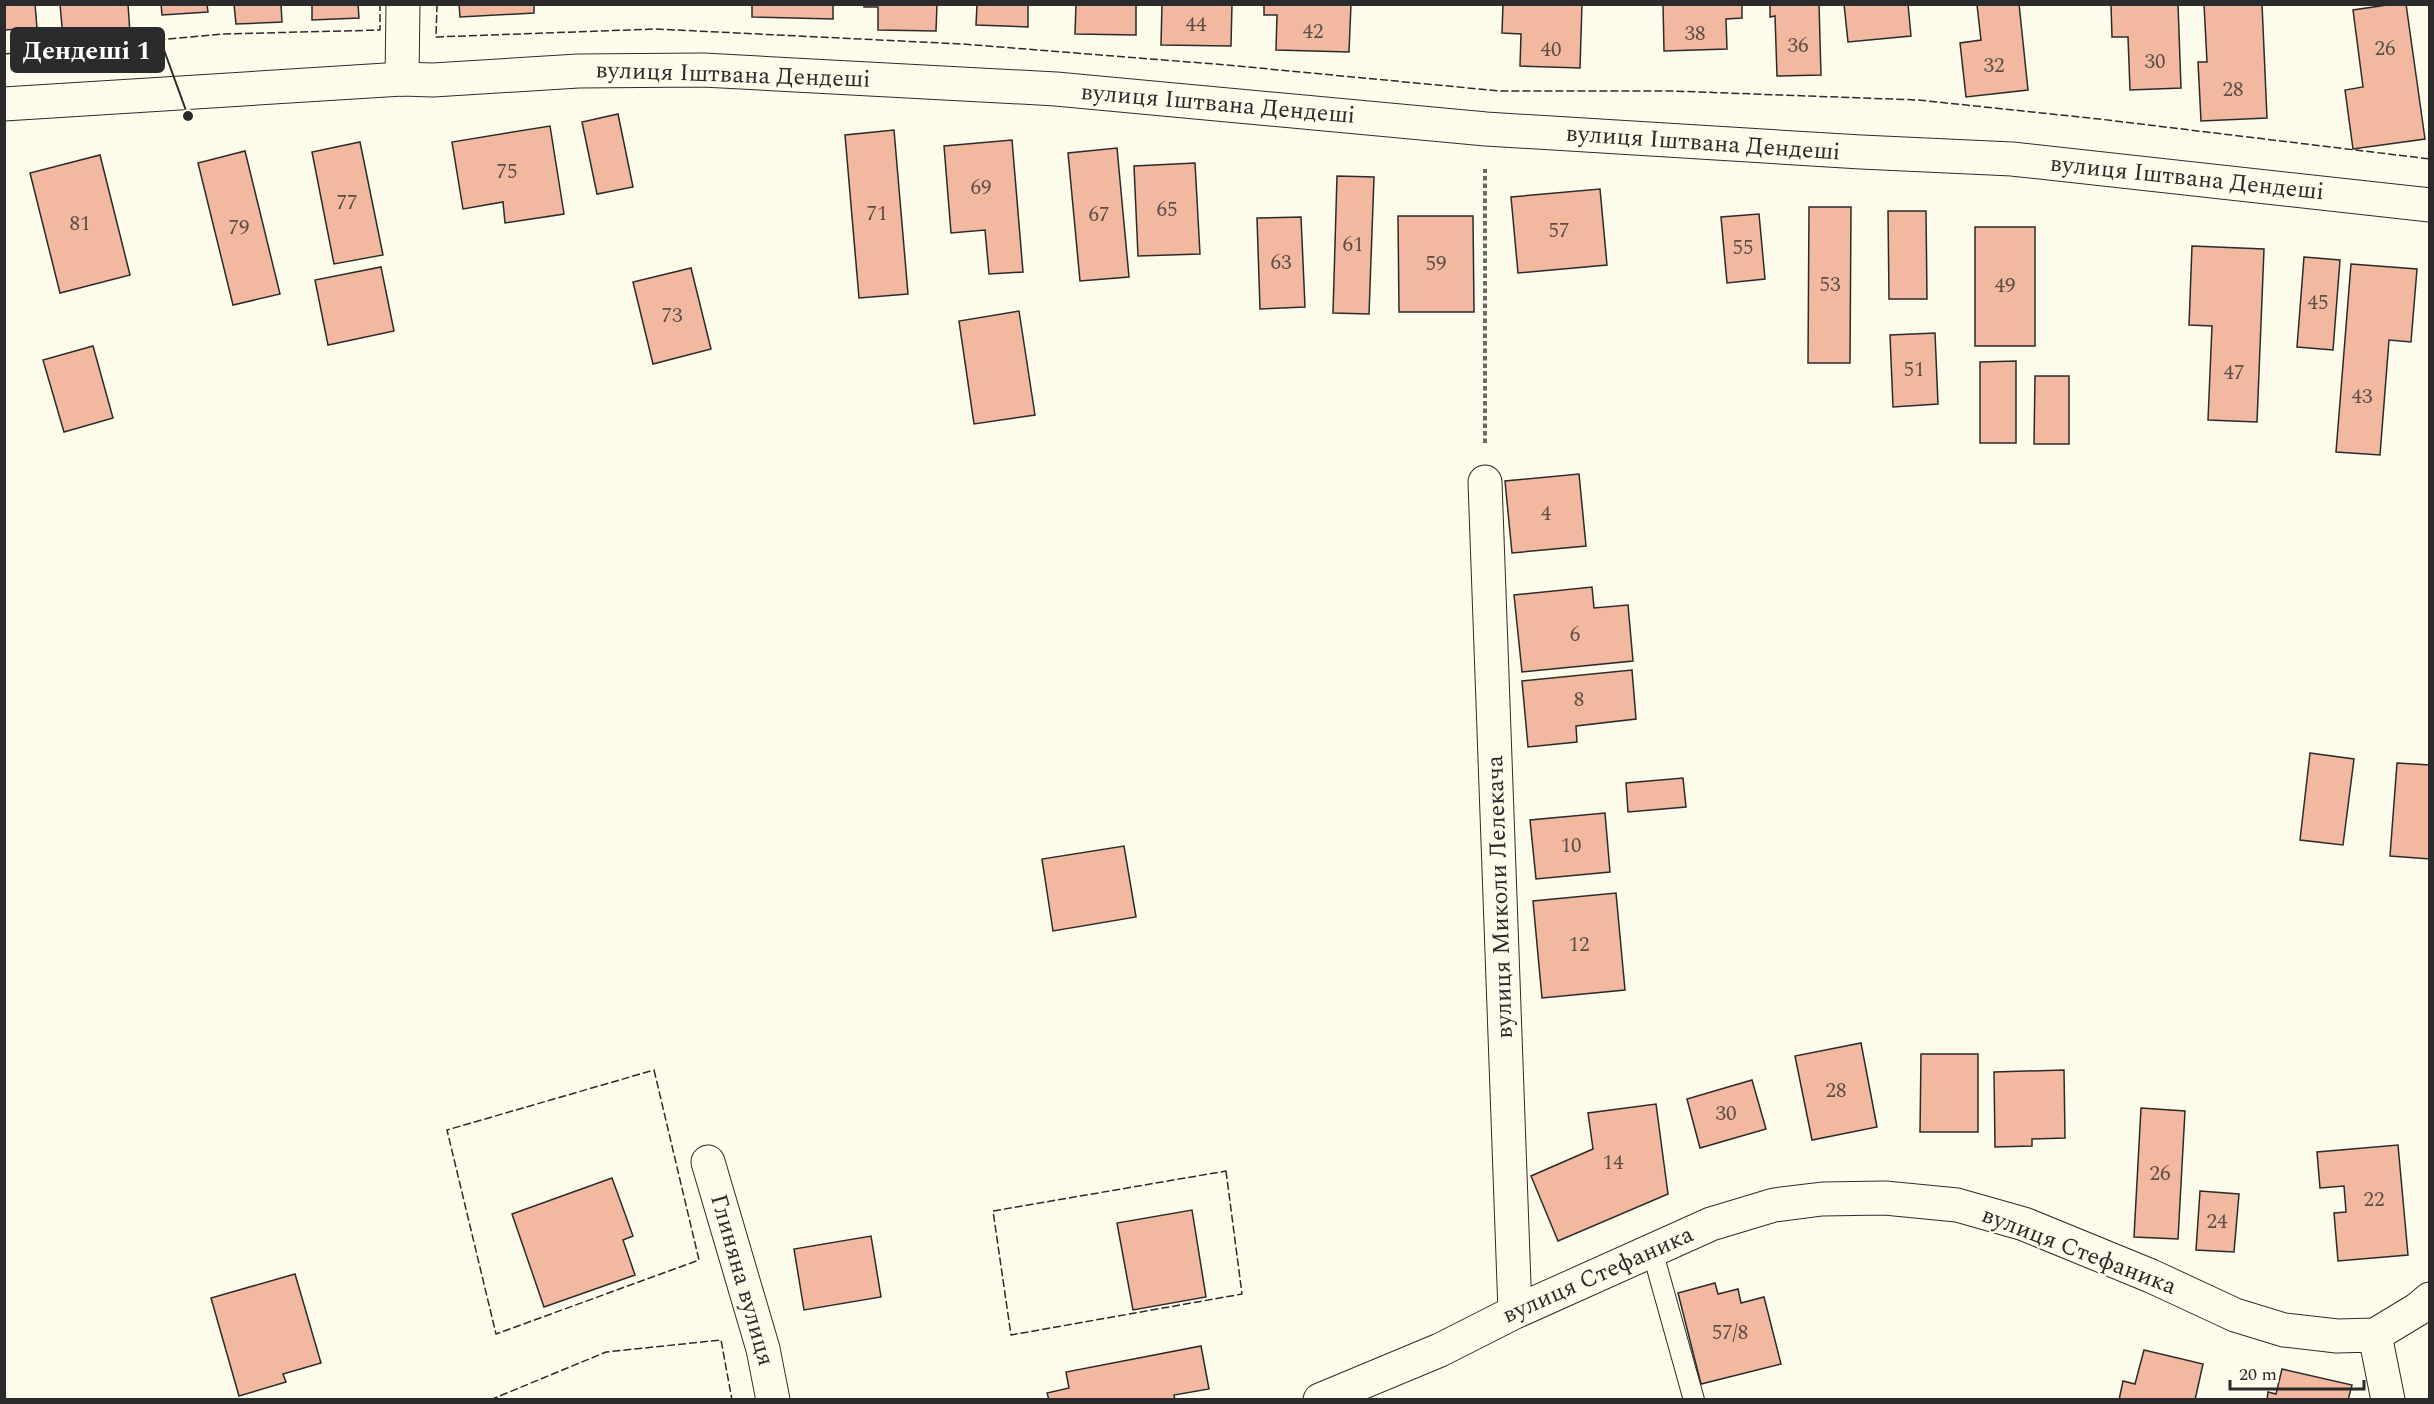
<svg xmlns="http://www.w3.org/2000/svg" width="2434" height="1404" font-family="Spectral,serif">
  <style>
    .building { fill: #f2b8a0; stroke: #2b2b2b; stroke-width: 1.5 }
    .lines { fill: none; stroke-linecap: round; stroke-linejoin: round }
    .lane-casing { stroke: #2b2b2b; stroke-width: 22 }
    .street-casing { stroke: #2b2b2b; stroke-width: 35 }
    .secondary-casing { stroke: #2b2b2b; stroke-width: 35 }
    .path { stroke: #6a6964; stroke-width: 4; stroke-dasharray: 4.5 3; stroke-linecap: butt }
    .lane { stroke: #fdfbea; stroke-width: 20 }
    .street { stroke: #fdfbea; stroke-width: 33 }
    .secondary { stroke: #fdfbea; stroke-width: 33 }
    .fence { stroke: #2b2b2b; stroke-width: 1.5; stroke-dasharray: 8 3; stroke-linecap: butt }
    .labels { text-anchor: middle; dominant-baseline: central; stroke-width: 4.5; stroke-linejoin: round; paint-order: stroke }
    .number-label { font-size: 21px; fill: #5d4e48 }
    .street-label { font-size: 24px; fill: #2b2b2b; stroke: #fdfbea }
    .leader { fill: none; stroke: #2b2b2b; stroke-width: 2 }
    .callout-dot { fill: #2b2b2b; stroke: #fdfbea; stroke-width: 2 }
    .callout { fill: #2b2b2b; stroke: #2b2b2b; stroke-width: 2 }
    .callout-label { font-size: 26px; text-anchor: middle; font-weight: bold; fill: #fff }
  </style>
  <rect width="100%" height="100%" fill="#fdfbea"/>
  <path class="building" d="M4,4H35L37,28L4,30Z
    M60,4H128L130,33L63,38Z
    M161,4H207L208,12L162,15Z
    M234,4H281L282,22L236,24Z
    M312,4H358L359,18L312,20Z
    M459,4H534V13L460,17Z
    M752,4H833V19L752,17Z
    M864,4H937L936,31L878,30V7H864Z
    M977,4H1028V27L976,25Z
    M1076,4H1136V35L1075,34Z
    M1162,4H1232L1231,46L1161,45Z
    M1264,4H1351L1349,52L1276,50L1277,15H1264Z
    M1503,4H1582L1580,68L1520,66L1521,34L1502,33Z
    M1663,4H1742V18L1726,19L1727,49L1664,51Z
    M1770,4H1819L1821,75L1777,76L1775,16L1770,17Z
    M1844,4H1908L1911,36L1848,42Z
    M2019,4L2028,90L1966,97L1960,43L1981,40L1977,5Z
    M2111,4H2178L2181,88L2130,90L2128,37H2112Z
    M2204,4H2262L2267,118L2201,121L2198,62H2207Z
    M2394,4H2406L2425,139L2353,149L2345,90L2363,87L2353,10Z
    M618,114L633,187L597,194L582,122Z
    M550,126L564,214L505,223L503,202L463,209L452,142Z
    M894,130L908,294L859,298L845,135Z
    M1012,140L1023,272L989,274L985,230L951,233L944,146Z
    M360,142L383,255L334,264L312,152Z
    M1117,148L1129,277L1080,281L1068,153Z
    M245,151L280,294L233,305L198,163Z
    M100,155L130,275L60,293L30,173Z
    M1195,163L1200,254L1138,256L1134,166Z
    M1337,176L1374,177L1369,314L1333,313Z
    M1600,189L1607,265L1518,273L1511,197Z
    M1809,207H1851L1850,363H1808Z
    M1888,211H1926L1927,299H1889Z
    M1759,214L1765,279L1727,283L1721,217Z
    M1398,216H1473L1474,312H1399Z
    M1301,217L1305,307L1260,309L1257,218Z
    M1975,227H2035V346H1975Z
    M2192,246L2264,249L2257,422L2208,420L2212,326L2189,325Z
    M2304,257L2340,260L2333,350L2297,347Z
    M2351,264L2417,269L2411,342L2389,340L2380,455L2336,452Z
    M381,267L394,331L328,345L315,280Z
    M691,268L711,349L653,364L633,282Z
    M1019,311L1035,415L974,424L959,321Z
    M1935,333L1938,404L1893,407L1890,335Z
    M93,346L113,418L64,432L43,360Z
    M2016,361V443H1980V362Z
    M2035,376H2069V444H2034Z
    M1579,474L1586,546L1512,553L1505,481Z
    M1592,587L1594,608L1628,605L1633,661L1522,672L1514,595Z
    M1632,670L1636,719L1576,726L1577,742L1528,747L1522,681Z
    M2310,753L2354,759L2343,845L2300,840Z
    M2397,763L2430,765V859L2390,856Z
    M1683,778L1686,807L1628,812L1626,783Z
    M1605,813L1610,872L1536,879L1530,820Z
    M1124,846L1136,917L1053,931L1042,859Z
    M1616,893L1625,990L1542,998L1533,901Z
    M1861,1043L1877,1127L1812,1140L1795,1056Z
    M1921,1054H1978V1132H1920Z
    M2064,1070L2065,1138L2032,1139V1146L1995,1147L1994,1072Z
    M1752,1080L1766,1129L1700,1148L1687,1099Z
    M1656,1104L1668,1194L1558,1241L1531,1176L1593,1149L1588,1113Z
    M2141,1108L2185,1111L2178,1239L2134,1237Z
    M2398,1145L2408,1255L2338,1261L2334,1213L2346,1212L2344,1186L2320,1188L2317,1152Z
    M612,1178L633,1236L623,1240L635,1275L544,1307L512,1214Z
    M2200,1191L2239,1194L2234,1252L2196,1250Z
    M1192,1210L1206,1297L1133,1310L1117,1223Z
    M871,1236L881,1297L804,1310L794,1249Z
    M295,1274L321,1363L283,1374L286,1382L239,1396L211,1298Z
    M1715,1283L1718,1294L1738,1289L1741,1303L1764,1297L1781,1364L1701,1384L1678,1293Z
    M1201,1346L1209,1389L1174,1395L1175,1400H1049L1047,1393L1069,1388L1066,1372Z
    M2144,1350L2203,1364L2195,1400H2119L2123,1381L2135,1384Z
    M2282,1369L2352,1385L2348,1400H2267L2268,1392L2276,1394Z"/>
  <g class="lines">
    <defs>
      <path id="lane" d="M1652,1250L1694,1400"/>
      <path id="street" d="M402,79L403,4
        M1485,482L1515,1312
        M708,1162L763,1349L773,1400
        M2375,1335L2388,1400
        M1320,1400L1440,1350L1515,1312L1711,1224L1774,1205L1822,1199L1885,1198L1957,1205L2024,1224L2151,1276L2235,1315L2284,1330L2337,1336L2375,1335L2418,1309L2430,1299"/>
      <path id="secondary" d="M4,104L402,79L433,80L578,71L703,70L1056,89L1486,129L1861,152L2012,159L2430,205"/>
    </defs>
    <use href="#lane" class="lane-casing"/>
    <use href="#street" class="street-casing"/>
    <use href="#secondary" class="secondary-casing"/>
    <path class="path" d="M1485,443V169"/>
    <use href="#lane" class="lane"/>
    <use href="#street" class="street"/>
    <use href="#secondary" class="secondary"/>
    <path class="fence" d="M437,4L436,37L656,29L962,44L1227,65L1500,91H1672L1918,100L2099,119L2430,159
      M4,54L223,34L380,30V4
      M654,1070L699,1260L496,1334L447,1130Z
      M1226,1171L1242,1294L1011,1335L993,1211Z
      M490,1400L606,1352L721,1340L732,1400"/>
  </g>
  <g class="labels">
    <g class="number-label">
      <text x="1196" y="25">44</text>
      <text x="1313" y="32">42</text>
      <text x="1695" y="34">38</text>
      <text x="1798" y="46">36</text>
      <text x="2385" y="49">26</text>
      <text x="1551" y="50">40</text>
      <text x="2155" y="62">30</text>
      <text x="1994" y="66">32</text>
      <text x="2233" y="90">28</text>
      <text x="507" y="172">75</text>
      <text x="981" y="188">69</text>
      <text x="347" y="203">77</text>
      <text x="1167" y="210">65</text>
      <text x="877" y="214">71</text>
      <text x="1099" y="215">67</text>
      <text x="80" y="224">81</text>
      <text x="239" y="228">79</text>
      <text x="1559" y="231">57</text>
      <text x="1353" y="245">61</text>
      <text x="1743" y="248">55</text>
      <text x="1281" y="263">63</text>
      <text x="1436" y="264">59</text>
      <text x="1830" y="285">53</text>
      <text x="2005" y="286">49</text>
      <text x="2318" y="303">45</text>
      <text x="672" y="316">73</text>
      <text x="1914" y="370">51</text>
      <text x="2234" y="373">47</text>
      <text x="2362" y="397">43</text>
      <text x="1546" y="514">4</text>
      <text x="1575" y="635">6</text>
      <text x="1579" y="700">8</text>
      <text x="1571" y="846">10</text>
      <text x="1579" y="945">12</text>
      <text x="1836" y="1091">28</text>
      <text x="1726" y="1114">30</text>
      <text x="1613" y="1163">14</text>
      <text x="2160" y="1174">26</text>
      <text x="2374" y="1200">22</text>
      <text x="2217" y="1222">24</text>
      <text x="1730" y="1333">57/8</text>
    </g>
    <g class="street-label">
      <text transform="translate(733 75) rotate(2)">вулиця Іштвана Дендеші</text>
      <text transform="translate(1218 104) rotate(5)">вулиця Іштвана Дендеші</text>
      <text transform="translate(1703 143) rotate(4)">вулиця Іштвана Дендеші</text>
      <text transform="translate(2187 178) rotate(6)">вулиця Іштвана Дендеші</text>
      <text transform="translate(1500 897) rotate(-92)">вулиця Миколи Лелекача</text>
      <text transform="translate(2079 1251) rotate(21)">вулиця Стефаника</text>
      <text transform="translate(1598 1275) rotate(-24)">вулиця Стефаника</text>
      <text transform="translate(742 1280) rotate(74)">Глиняна вулиця</text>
    </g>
  </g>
  <path class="leader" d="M188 116L164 50"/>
  <circle class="callout-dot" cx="188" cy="116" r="6"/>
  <rect class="callout" x="11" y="28" width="153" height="44" rx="6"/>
  <g class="callout-label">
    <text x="87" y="59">Дендеші 1</text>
  </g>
  <rect width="2434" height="1404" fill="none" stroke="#2b2b2b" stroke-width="12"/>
  <path d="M2230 1380v9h134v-9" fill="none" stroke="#2b2b2b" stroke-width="3"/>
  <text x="2239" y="1380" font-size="18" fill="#2b2b2b" stroke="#fdfbea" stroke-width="4.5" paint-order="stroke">20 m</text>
</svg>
